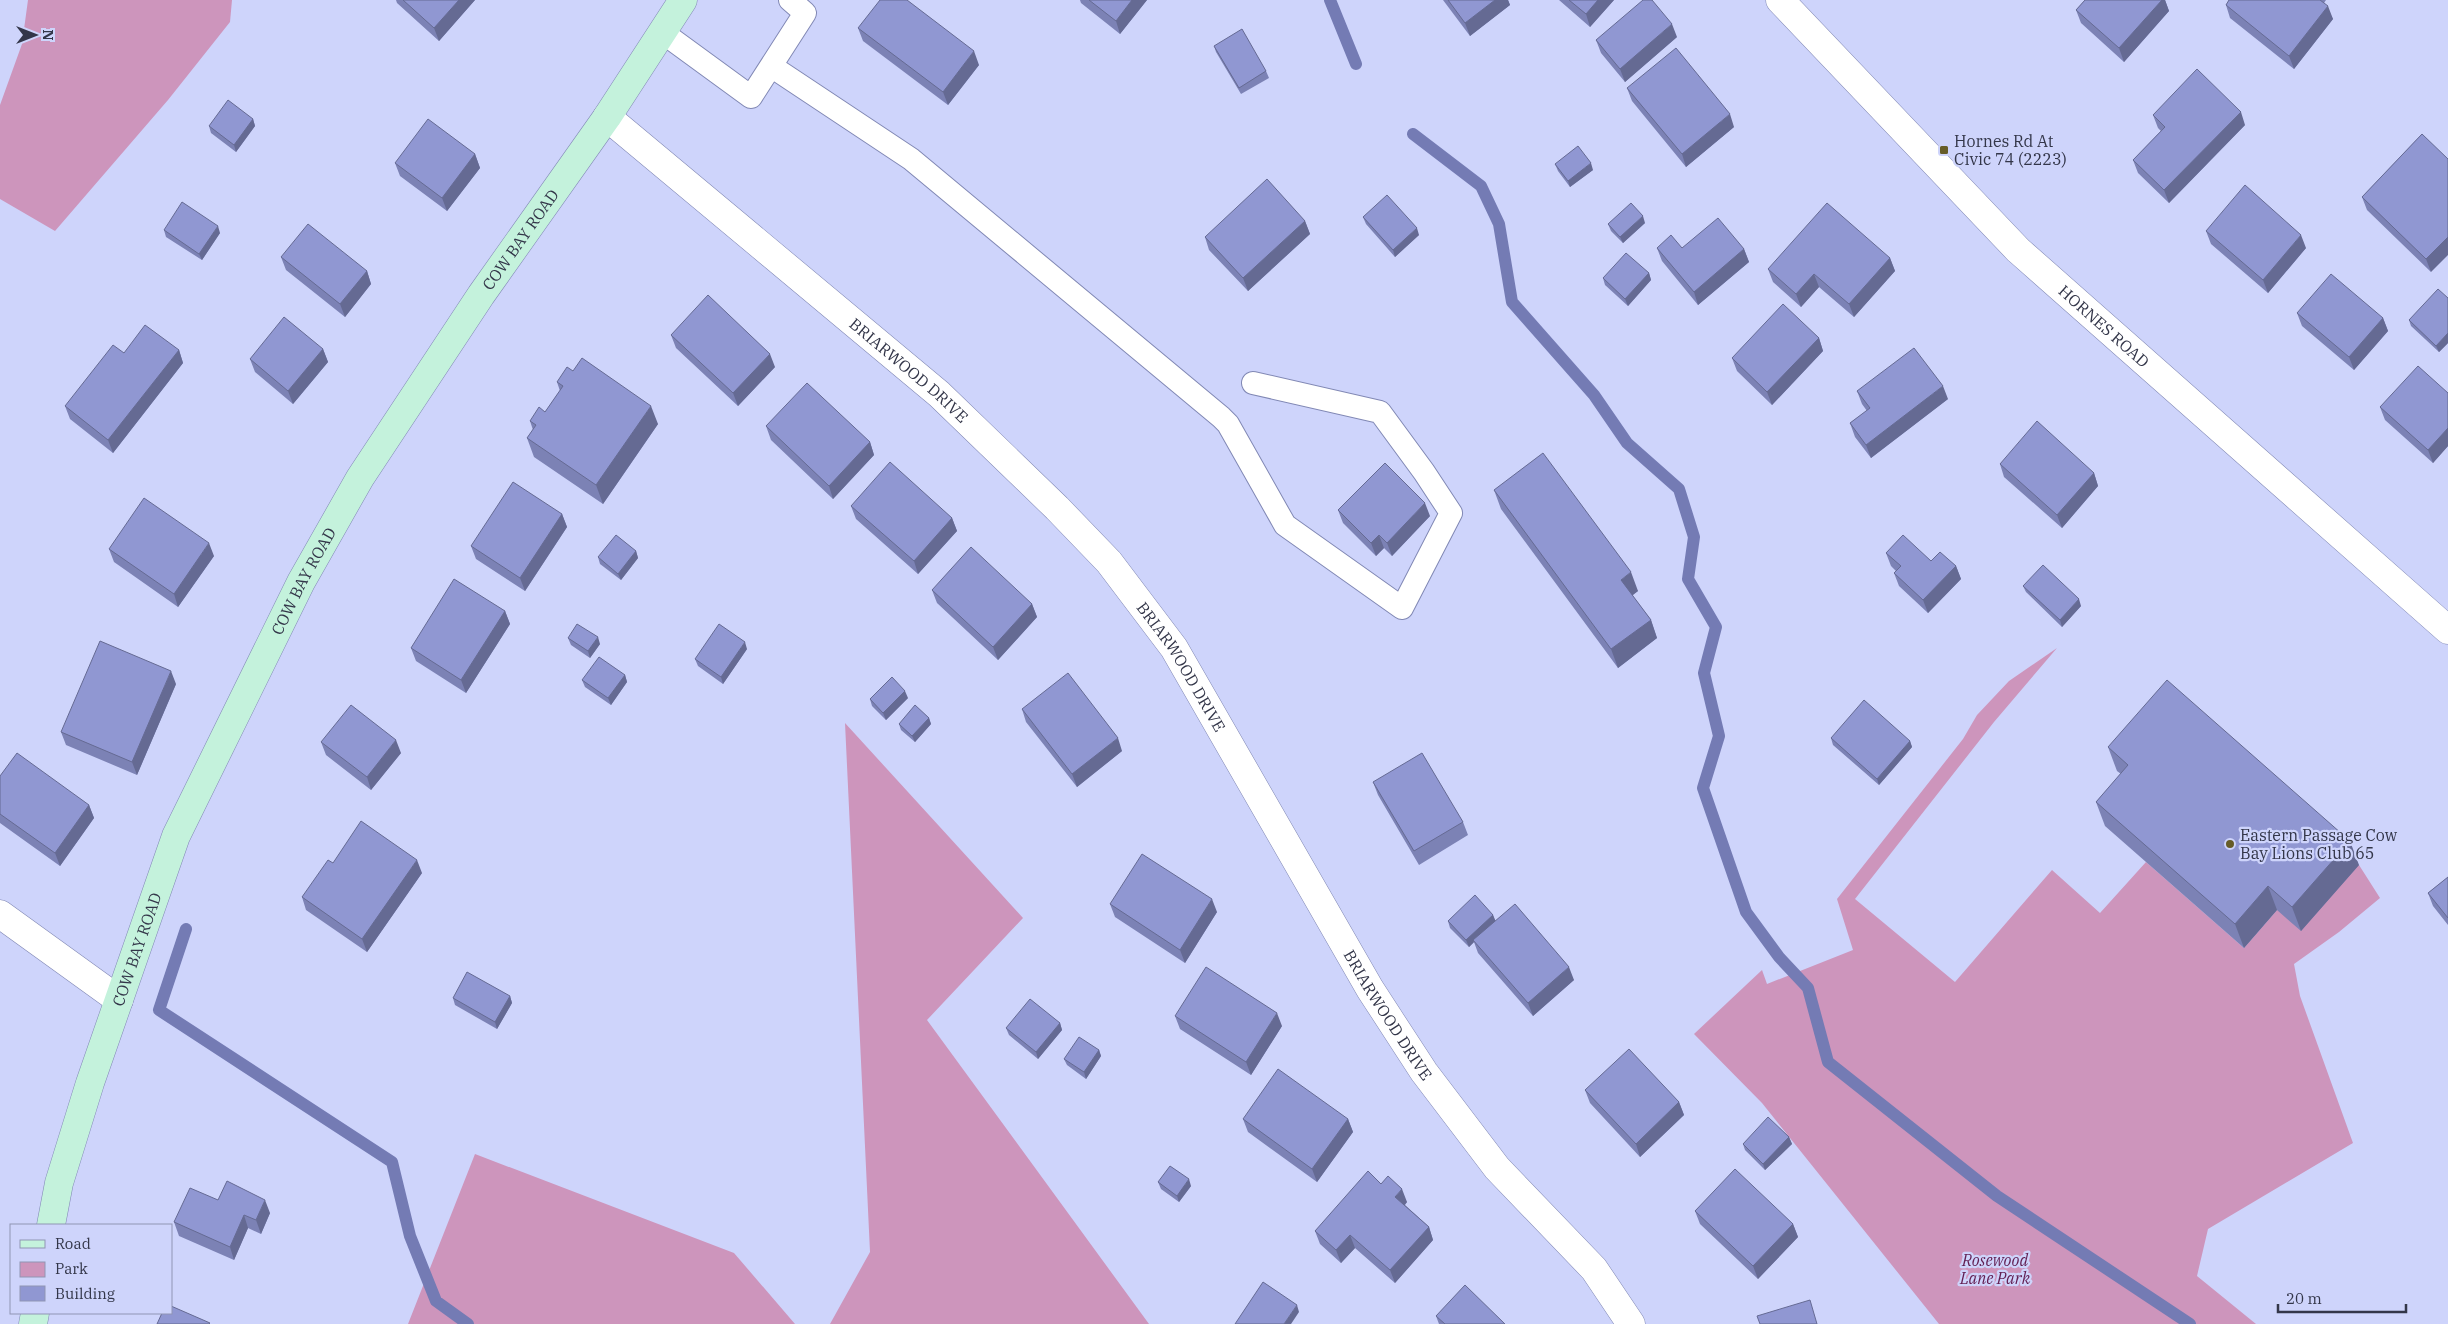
<svg xmlns="http://www.w3.org/2000/svg" width="2448" height="1324" font-family="'IBM Plex Serif',serif">
  <style>
    .green { fill: #cd95bc }
    .lines { fill: none; stroke-linecap: round; stroke-linejoin: round }
    .stream { stroke: #747bb4; stroke-width: 12 }
    .service-casing { stroke: #8188b4; stroke-width: 24 }
    .minor-casing { stroke: #8188b4; stroke-width: 29 }
    .secondary-casing { stroke: #8188b4; stroke-width: 29 }
    .service { stroke: #fff; stroke-width: 22 }
    .minor { stroke: #fff; stroke-width: 28 }
    .secondary { stroke: #c4f2dc; stroke-width: 28 }
    .wall { fill: #7c82b5 }
    .shaded-wall { fill: #656a93 }
    .building { fill: #9097d2; stroke: #656a93 }
    .poi-dot { fill: #665c28; stroke: #ced4fb; stroke-width: 2 }
    .labels { text-anchor: middle; dominant-baseline: central; stroke-width: 4.5; stroke-linejoin: round; paint-order: stroke }
    .poi-label { font-size: 16px; fill: #333649; stroke: #ced4fb; text-anchor: start }
    .street-label { font-size: 16px; fill: #333649; stroke: #ced4fb }
    .park-label { font-size: 16px; font-style: italic; fill: #621e52; stroke: #ced4fb }
  </style>
  <rect width="100%" height="100%" fill="#ced4fb"/>
  <path class="green" d="M28,0H232L230,22L168,100L55,231L0,199V105L22,44Z
    M2057,648L1994,722L1855,899L1955,982L2052,870L2100,913L2146,862L2244,948L2277,910L2359,865L2380,898L2339,932L2294,964L2300,996L2353,1143L2208,1229L2197,1276L2256,1324H1939L1762,1103L1694,1034L1762,970L1767,984L1853,950L1837,899L1963,739L1977,715L2009,681Z
    M845,723L1023,918L927,1020L1149,1324H830L870,1252Z
    M475,1154L734,1253L795,1324H408Z"/>
  <g class="lines">
    <path class="stream" d="M1330,0L1356,64
      M1413,134L1481,186L1499,224L1512,302L1594,395L1627,443L1679,489L1694,537L1688,579L1716,627L1704,673L1719,736L1703,788L1746,912L1779,957L1808,988L1828,1062L1997,1196L2190,1324
      M186,929L159,1010L392,1162L410,1236L436,1301L468,1324"/>
    <defs>
      <path id="service" d="M662,32L751,97L805,13L790,0
        M771,66L911,159L1221,417L1228,424L1285,525L1402,608L1451,513L1424,472L1380,412L1253,383"/>
      <g id="minor">
        <path id="s1" d="M1780,0L2018,250L2448,630"/>
        <path id="s2" d="M607,117L939,394L1057,508L1109,562L1174,648L1370,989L1424,1072L1497,1168L1594,1269L1631,1324"/>
        <path d="M0,914L119,1000"/>
      </g>
      <g id="secondary">
        <path id="s3" d="M51,1225L59,1183L90,1083L176,836L301,582L360,478L481,295L607,117L683,0"/>
        <path d="M33,1324L35,1313"/>
      </g>
    </defs>
    <use href="#service" class="service-casing"/>
    <use href="#minor" class="minor-casing"/>
    <use href="#secondary" class="secondary-casing"/>
    <use href="#service" class="service"/>
    <use href="#minor" class="minor"/>
    <use href="#secondary" class="secondary"/>
  </g>
  <path class="wall" d="M396,0H475L439,41L397,3Z
    M1080,0H1147L1120,34L1081,3Z
    M1443,0H1508L1510,5L1470,36Z
    M1559,0H1614L1590,27Z
    M2085,0H2165L2169,11L2124,62L2081,23L2076,10Z
    M2229,0H2326L2324,3L2333,19L2294,69L2230,18L2226,5Z
    M858,28L979,65L948,105L863,41Z
    M1677,37L1625,82L1601,53L1596,40Z
    M1214,46L1266,71L1269,78L1241,94L1216,52Z
    M1627,88L1734,127L1686,167L1632,101Z
    M2153,115L2245,125L2169,203L2138,173L2133,160L2161,131L2158,128Z
    M253,119L255,126L236,152L211,133L209,126Z
    M2422,134L2431,272L2367,210L2362,197Z
    M475,154L480,168L447,211L400,176L395,163Z
    M1555,164L1593,170L1570,187L1558,171Z
    M1363,217L1419,235L1395,257L1366,224Z
    M1305,221L1310,234L1248,291L1209,250L1205,237Z
    M1645,223L1623,243L1611,231L1608,224Z
    M164,230L220,233L202,260L166,237Z
    M2206,231L2306,248L2268,293L2211,244Z
    M1657,248L1744,249L1749,262L1698,305L1662,261Z
    M281,257L367,271L371,284L345,317L286,270Z
    M1890,258L1895,271L1854,317L1819,287L1801,307L1773,282L1768,269Z
    M1649,273L1651,280L1628,306L1605,285L1603,278Z
    M2448,298V343L2439,352L2411,326L2409,320Z
    M2297,313L2383,318L2388,331L2354,370L2302,326Z
    M671,335L775,367L738,406L676,348Z
    M1819,338L1823,351L1772,405L1737,371L1732,358Z
    M323,349L328,362L293,404L255,372L250,359Z
    M179,350L183,363L113,453L70,419L65,406L124,353Z
    M573,371L658,424L603,504L534,457L527,438L533,430L530,421L545,412L560,391L557,382Z
    M1857,391L1948,399L1871,458L1855,437L1850,423L1867,411L1862,404Z
    M2448,393V446L2433,463L2385,420L2380,407Z
    M766,426L870,442L874,455L833,499L771,440Z
    M2000,464L2094,473L2098,486L2062,528L2004,477Z
    M1494,490L1638,591L1632,595L1651,620L1657,638L1618,668L1501,509Z
    M851,506L952,518L957,531L918,574L856,519Z
    M1338,510L1430,516L1392,556L1384,548L1376,556L1343,523Z
    M562,514L567,527L525,591L476,559L471,546Z
    M109,549L214,556L178,607L114,562Z
    M636,551L638,558L621,580L600,564L598,557Z
    M1886,553L1956,566L1961,579L1928,613L1899,586L1894,573L1896,571L1891,566Z
    M2023,586L2081,606L2062,627L2026,592Z
    M932,590L1032,604L1037,617L998,660L937,603Z
    M505,611L510,624L466,693L416,661L411,648Z
    M568,638L600,644L590,658L571,645Z
    M747,649L723,684L698,666L695,659Z
    M625,675L627,682L611,705L585,687L582,680Z
    M176,684L137,775L66,745L61,732Z
    M908,698L886,720L872,706L870,699Z
    M1022,709L1122,751L1077,787L1026,722Z
    M929,718L931,724L915,742L901,730L899,724Z
    M1831,738L1910,741L1912,747L1879,785L1833,745Z
    M321,742L401,753L371,790L326,755Z
    M2108,747L2359,865L2301,931L2277,910L2244,948L2105,826L2096,802L2121,774L2117,771Z
    M0,776L89,805L94,818L60,866L0,823Z
    M1373,782L1463,822L1468,835L1419,865L1378,795Z
    M333,863L422,873L367,952L306,910L302,897Z
    M2448,877V925L2433,906L2428,893Z
    M1110,904L1217,912L1185,963L1115,917Z
    M1493,915L1495,921L1574,980L1533,1016L1478,953L1474,942L1469,947L1450,928L1448,921Z
    M510,996L512,1003L497,1029L455,1005L453,998Z
    M1175,1016L1282,1026L1251,1075L1180,1029Z
    M1060,1023L1062,1030L1038,1059L1009,1035L1006,1028Z
    M1099,1050L1101,1056L1086,1079L1067,1065L1064,1059Z
    M1585,1090L1679,1102L1684,1115L1640,1157L1590,1103Z
    M1243,1119H1348L1353,1132L1317,1182L1248,1132Z
    M1789,1137L1792,1144L1765,1170L1745,1150L1743,1144Z
    M1158,1182L1191,1186L1179,1202L1161,1189Z
    M1381,1184L1407,1202L1405,1205L1429,1227L1433,1240L1395,1283L1355,1248L1341,1263L1320,1244L1315,1231Z
    M218,1200L270,1213L261,1234L248,1228L234,1260L179,1236L174,1222Z
    M1695,1211L1793,1224L1798,1237L1758,1279L1700,1224Z
    M1436,1316L1505,1324H1439Z"/>
  <path class="shaded-wall" d="M459,0H475L439,41L434,28Z
    M1132,0H1147L1120,34L1116,21Z
    M1495,0H1508L1510,5L1470,36L1465,23Z
    M1598,0H1614L1590,27L1586,14Z
    M2162,0H2165L2169,11L2124,62L2119,48Z
    M2328,6L2333,19L2294,69L2289,56Z
    M1672,24L1677,37L1625,82L1620,69Z
    M974,51L979,65L948,105L943,92Z
    M2241,112L2245,125L2169,203L2164,190Z
    M1730,114L1734,127L1686,167L1682,154Z
    M253,119L255,126L236,152L234,145Z
    M475,154L480,168L447,211L442,198Z
    M1591,163L1593,170L1570,187L1568,181Z
    M1643,216L1645,223L1623,243L1620,237Z
    M1305,221L1310,234L1248,291L1243,278Z
    M218,226L220,233L202,260L199,254Z
    M1417,228L1419,235L1395,257L1393,250Z
    M2301,235L2306,248L2268,293L2263,280Z
    M2448,237V255L2431,272L2426,259Z
    M1744,249L1749,262L1698,305L1694,292Z
    M1890,258L1895,271L1854,317L1849,304Z
    M367,271L371,284L345,317L340,304Z
    M1649,273L1651,280L1628,306L1625,299Z
    M1814,274L1819,287L1801,307L1796,294Z
    M2383,318L2388,331L2354,370L2349,357Z
    M2448,333V343L2439,352L2436,346Z
    M1819,338L1823,351L1772,405L1767,392Z
    M323,349L328,362L293,404L288,391Z
    M179,350L183,363L113,453L108,440Z
    M770,354L775,367L738,406L733,393Z
    M1943,386L1948,399L1871,458L1866,445Z
    M651,406L658,424L603,504L596,485Z
    M2448,428V446L2433,463L2428,450Z
    M870,442L874,455L833,499L829,486Z
    M2094,473L2098,486L2062,528L2057,515Z
    M1425,503L1430,516L1392,556L1387,543Z
    M562,514L567,527L525,591L520,578Z
    M952,518L957,531L918,574L914,561Z
    M1379,535L1384,548L1376,556L1371,543Z
    M209,543L214,556L178,607L174,594Z
    M636,551L638,558L621,580L618,574Z
    M1956,566L1961,579L1928,613L1923,600Z
    M1631,572L1638,591L1628,599L1621,580Z
    M2079,599L2081,606L2062,627L2060,620Z
    M1032,604L1037,617L998,660L993,647Z
    M505,611L510,624L466,693L461,680Z
    M1651,620L1657,638L1618,668L1611,649Z
    M598,637L600,644L590,658L588,651Z
    M745,642L747,649L723,684L721,677Z
    M171,671L176,684L137,775L132,762Z
    M625,675L627,682L611,705L608,698Z
    M905,691L908,698L886,720L883,713Z
    M929,718L931,724L915,742L912,736Z
    M1118,738L1122,751L1077,787L1072,774Z
    M396,740L401,753L371,790L367,777Z
    M1910,741L1912,747L1879,785L1877,779Z
    M89,805L94,818L60,866L55,853Z
    M2350,841L2359,865L2301,931L2292,907Z
    M417,860L422,873L367,952L362,939Z
    M2268,886L2277,910L2244,948L2235,924Z
    M1212,899L1217,912L1185,963L1180,950Z
    M1493,915L1496,922L1473,940L1474,942L1469,947L1466,940Z
    M1569,967L1574,980L1533,1016L1528,1003Z
    M510,996L512,1003L497,1029L495,1022Z
    M1277,1013L1282,1026L1251,1075L1246,1062Z
    M1060,1023L1062,1030L1038,1059L1036,1052Z
    M1099,1050L1101,1056L1086,1079L1084,1072Z
    M1679,1102L1684,1115L1640,1157L1636,1144Z
    M1348,1119L1353,1132L1317,1182L1312,1169Z
    M1789,1137L1792,1144L1765,1170L1763,1164Z
    M1189,1179L1191,1186L1179,1202L1177,1196Z
    M1402,1189L1407,1202L1400,1210L1395,1197Z
    M265,1200L270,1213L261,1234L256,1220Z
    M244,1215L248,1228L234,1260L230,1247Z
    M1793,1224L1798,1237L1758,1279L1753,1266Z
    M1429,1227L1433,1240L1395,1283L1390,1270Z
    M1350,1235L1355,1248L1341,1263L1336,1250Z
    M1297,1305L1299,1312L1291,1324H1284Z"/>
  <path class="building" d="M403,0H459L434,28Z
    M880,0H907L974,51L943,92L858,28Z
    M1089,0H1132L1116,21Z
    M1448,0H1495L1465,23Z
    M1569,0H1598L1586,14Z
    M1643,0H1652L1672,24L1620,69L1596,40Z
    M2085,0H2162L2119,48L2076,10Z
    M2229,0H2320L2328,6L2289,56L2226,5Z
    M1242,29L1266,71L1239,88L1214,46Z
    M1676,48L1730,114L1682,154L1627,88Z
    M2197,69L2241,112L2164,190L2133,160L2165,127L2153,115Z
    M228,100L253,119L234,145L209,126Z
    M428,119L475,154L442,198L395,163Z
    M2422,134L2448,159V237L2426,259L2362,197Z
    M1578,146L1591,163L1568,181L1555,164Z
    M1267,179L1305,221L1243,278L1205,237Z
    M2245,185L2301,235L2263,280L2206,231Z
    M1387,195L1417,228L1393,250L1363,217Z
    M182,202L218,226L199,254L164,230Z
    M1631,203L1643,216L1620,237L1608,224Z
    M1827,203L1890,258L1849,304L1814,274L1796,294L1768,269Z
    M1718,218L1744,249L1694,292L1657,248L1671,235L1682,248Z
    M308,224L367,271L340,304L281,257Z
    M1626,253L1649,273L1625,299L1603,278Z
    M2331,274L2383,318L2349,357L2297,313Z
    M2438,289L2448,298V333L2436,346L2409,320Z
    M708,295L770,354L733,393L671,335Z
    M1783,304L1819,338L1767,392L1732,358Z
    M284,317L323,349L288,391L250,359Z
    M145,325L179,350L108,440L65,406L113,345L124,353Z
    M1914,348L1943,386L1866,445L1850,423L1870,408L1857,391Z
    M582,358L651,406L596,485L527,438L536,425L530,421L539,407L545,412L563,386L557,382L567,367L573,371Z
    M2418,366L2448,393V428L2428,450L2380,407Z
    M807,383L870,442L829,486L766,426Z
    M2037,421L2094,473L2057,515L2000,464Z
    M1543,453L1631,572L1621,580L1651,620L1611,649L1494,490Z
    M890,462L952,518L914,561L851,506Z
    M1385,463L1425,503L1387,543L1379,535L1371,543L1338,510Z
    M513,482L562,514L520,578L471,546Z
    M144,498L209,543L174,594L109,549Z
    M616,535L636,551L618,574L598,557Z
    M1903,535L1931,561L1940,552L1956,566L1923,600L1894,573L1901,566L1886,553Z
    M971,547L1032,604L993,647L932,590Z
    M2043,565L2079,599L2060,620L2023,586Z
    M454,579L505,611L461,680L411,648Z
    M577,624L598,637L588,651L568,638Z
    M719,624L745,642L721,677L695,659Z
    M100,641L171,671L132,762L61,732Z
    M599,657L625,675L608,698L582,680Z
    M1068,673L1118,738L1072,774L1022,709Z
    M892,677L905,691L883,713L870,699Z
    M2167,680L2350,841L2292,907L2268,886L2235,924L2096,802L2128,765L2108,747Z
    M1864,700L1910,741L1877,779L1831,738Z
    M351,705L396,740L367,777L321,742Z
    M915,705L929,718L912,736L899,724Z
    M17,753L89,805L55,853L0,814V776Z
    M1422,753L1463,822L1414,851L1373,782Z
    M361,821L417,860L362,939L302,897L328,860L333,863Z
    M1142,854L1212,899L1180,950L1110,904Z
    M2448,877V918L2428,893Z
    M1475,895L1493,915L1466,940L1448,921Z
    M1515,904L1569,967L1528,1003L1473,940Z
    M1206,967L1277,1013L1246,1062L1175,1016Z
    M467,972L510,996L495,1022L453,998Z
    M1030,999L1060,1023L1036,1052L1006,1028Z
    M1079,1037L1099,1050L1084,1072L1064,1059Z
    M1629,1049L1679,1102L1636,1144L1585,1090Z
    M1278,1069L1348,1119L1312,1169L1243,1119Z
    M1768,1117L1789,1137L1763,1164L1743,1144Z
    M1170,1166L1189,1179L1177,1196L1158,1182Z
    M1735,1169L1793,1224L1753,1266L1695,1211Z
    M1368,1171L1381,1184L1388,1176L1402,1189L1395,1197L1429,1227L1390,1270L1350,1235L1336,1250L1315,1231Z
    M227,1181L265,1200L256,1220L244,1215L230,1247L174,1222L190,1188L218,1200Z
    M1263,1282L1297,1305L1284,1324H1235Z
    M1465,1285L1505,1324H1445L1436,1316Z
    M1810,1300L1817,1324H1760L1757,1316Z
    M171,1306L210,1323L209,1324H157L162,1313H171Z"/>
  <g class="poi-dot">
    <rect x="1939" y="145" width="10" height="10" rx="2.5"/>
    <circle cx="2230" cy="844" r="5"/>
  </g>
  <g class="labels">
    <g class="poi-label">
      <text x="1954" y="141">Hornes Rd At<tspan x="1954" dy="18">Civic 74 (2223)</tspan></text>
      <text x="2240" y="835">Eastern Passage Cow<tspan x="2240" dy="18">Bay Lions Club 65</tspan></text>
    </g>
    <g class="street-label">
      <text stroke="none"><textPath href="#s3" startOffset="1099">COW BAY ROAD</textPath></text>
      <text stroke="none"><textPath href="#s1" startOffset="460">HORNES ROAD</textPath></text>
      <text stroke="none"><textPath href="#s2" startOffset="394">BRIARWOOD DRIVE</textPath></text>
      <text stroke="none"><textPath href="#s3" startOffset="694">COW BAY ROAD</textPath></text>
      <text stroke="none"><textPath href="#s2" startOffset="799">BRIARWOOD DRIVE</textPath></text>
      <text stroke="none"><textPath href="#s3" startOffset="289">COW BAY ROAD</textPath></text>
      <text stroke="none"><textPath href="#s2" startOffset="1204">BRIARWOOD DRIVE</textPath></text>
    </g>
    <g class="park-label">
      <text x="1995" y="1260">Rosewood<tspan x="1995" dy="18">Lane Park</tspan></text>
    </g>
  </g>
  <rect x="10" y="1224" width="162" height="90" fill="#ced4fb" stroke="#9095b4"/>
  <rect x="20" y="1240" width="25" height="8" fill="#c4f2dc" stroke="#9095b4"/>
  <text x="55" y="1249" font-size="15" fill="#333649">Road</text>
  <rect x="20" y="1262" width="25" height="15" fill="#cd95bc" stroke="#9095b4"/>
  <text x="55" y="1274" font-size="15" fill="#333649">Park</text>
  <rect x="20" y="1286" width="25" height="15" fill="#9097d2" stroke="#9095b4"/>
  <text x="55" y="1299" font-size="15" fill="#333649">Building</text>
  <g transform="translate(35 35) rotate(90)" stroke="#ced4fb" stroke-width="4" paint-order="stroke">
  <path d="M0-4L9 19L0 12L-9 19Z" fill="#333649"/>
  <text y="-8" font-size="14" font-weight="bold" text-anchor="middle" fill="#333649">N</text>
  </g>
  <path d="M2278 1304v8h128v-8" fill="none" stroke="#333649" stroke-width="2.5"/>
  <text x="2286" y="1304" font-size="15" fill="#333649" stroke="#ced4fb" stroke-width="4" paint-order="stroke">20 m</text>
</svg>
